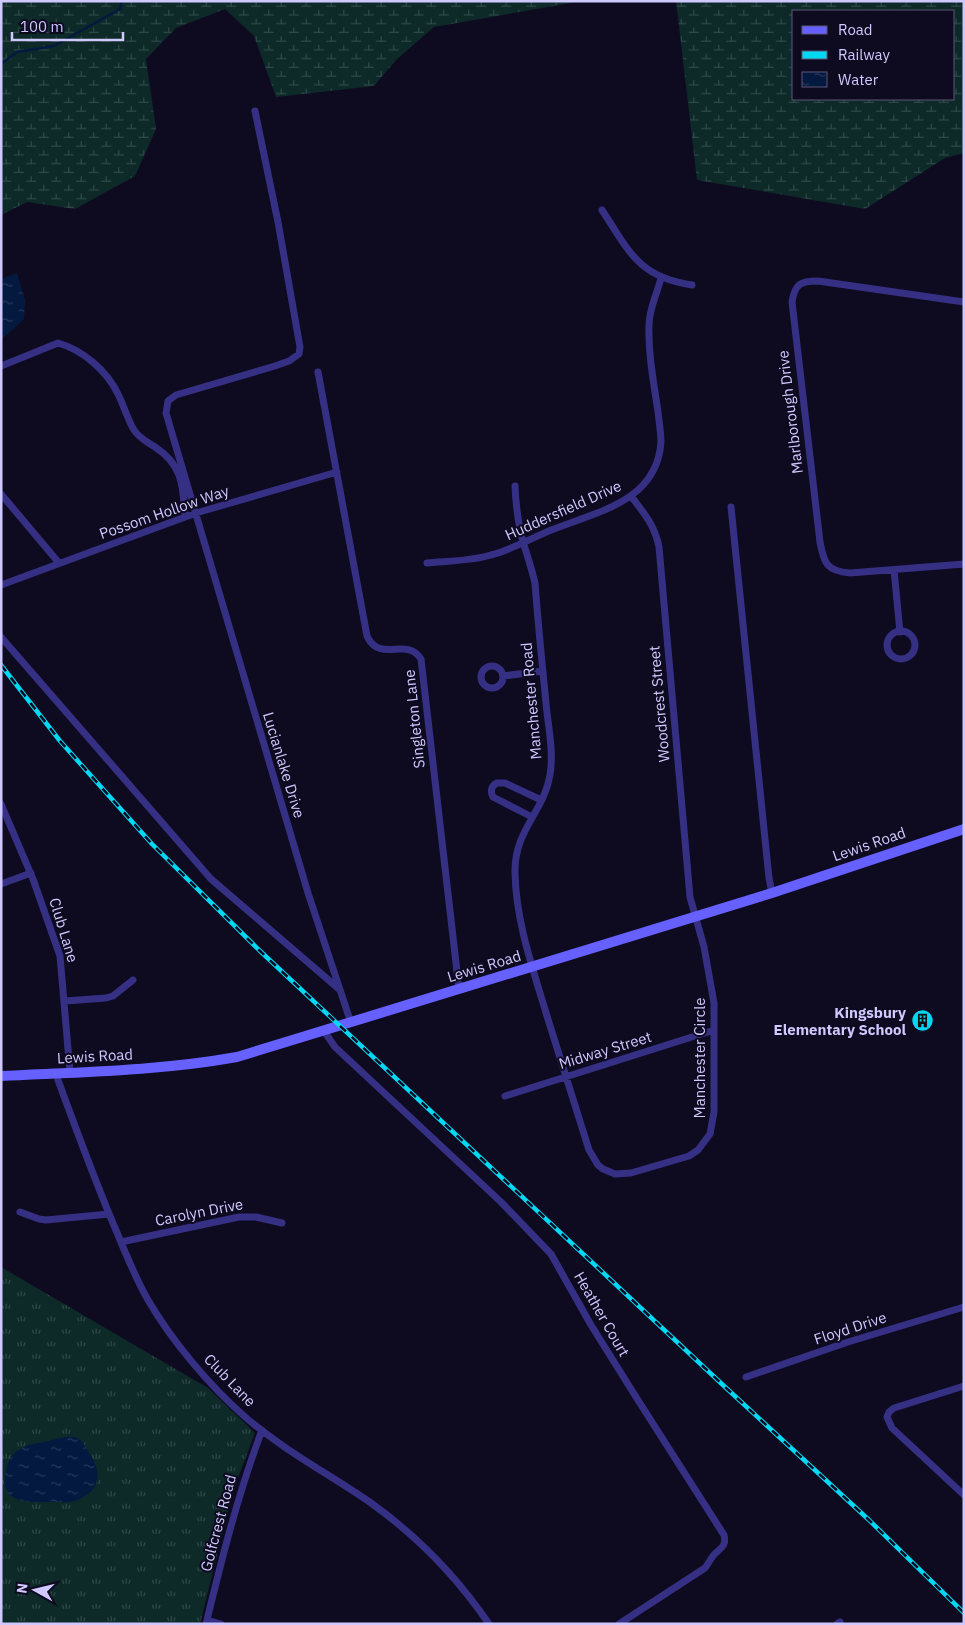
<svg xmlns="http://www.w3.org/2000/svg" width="965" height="1625" font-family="'IBM Plex Sans',sans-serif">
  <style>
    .grass { fill: url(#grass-tufts) }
    .wetland { fill: url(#wetland-marsh); fill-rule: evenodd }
    .water { fill: url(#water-ripples) }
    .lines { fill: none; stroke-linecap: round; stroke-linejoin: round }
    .stream { stroke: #04193f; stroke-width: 2.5 }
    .street { stroke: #353083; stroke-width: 7 }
    .secondary { stroke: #6660ff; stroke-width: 10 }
    .rail-casing { stroke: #00d8f4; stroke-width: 4.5 }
    .rail { stroke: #0e0a20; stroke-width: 2.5; stroke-dasharray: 8; stroke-linecap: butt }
    .labels { text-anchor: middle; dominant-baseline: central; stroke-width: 4; stroke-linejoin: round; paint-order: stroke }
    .street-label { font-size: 15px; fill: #d0c9ff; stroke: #0e0a20 }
    .poi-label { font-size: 15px; font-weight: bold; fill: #d0c9ff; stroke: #0e0a20; text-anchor: end }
  </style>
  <defs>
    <pattern id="grass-tufts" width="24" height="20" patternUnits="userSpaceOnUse" patternTransform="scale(1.25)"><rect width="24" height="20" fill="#0d2a29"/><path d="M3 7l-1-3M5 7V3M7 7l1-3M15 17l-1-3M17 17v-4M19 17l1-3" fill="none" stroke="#2f4849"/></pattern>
    <pattern id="wetland-marsh" width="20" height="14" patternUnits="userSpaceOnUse" patternTransform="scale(1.25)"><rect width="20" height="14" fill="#0d2a29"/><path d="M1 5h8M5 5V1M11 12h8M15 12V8" fill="none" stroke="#2f4849"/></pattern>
    <pattern id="water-ripples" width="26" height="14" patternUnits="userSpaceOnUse" patternTransform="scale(1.25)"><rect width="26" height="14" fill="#04193f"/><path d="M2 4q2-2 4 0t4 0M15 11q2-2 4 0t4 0" fill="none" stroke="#28395c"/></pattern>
  </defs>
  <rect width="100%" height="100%" fill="#0e0a20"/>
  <path class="grass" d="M1,1267L208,1388L255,1433L233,1491L200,1624H1Z"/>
  <path class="wetland" d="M1,1H582L434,27L396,60L374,86L276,97L254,36L225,9L176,28L146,59L156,129L135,176L75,209L27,202L1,215Z
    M676,1H964V153L945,158L865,209L697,180ZM794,11H954V99H794Z"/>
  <path class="water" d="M17,273L25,300L24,319L9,333L1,338V279Z
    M64,1437C69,1437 74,1436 79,1439C83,1441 86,1447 88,1451C103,1472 102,1492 74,1501C65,1504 56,1501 47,1502C36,1502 20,1503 10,1495C5,1491 4,1484 5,1478C7,1448 25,1445 49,1441C54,1440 59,1438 64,1437Z"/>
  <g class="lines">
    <path class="stream" d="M1,64L17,52L54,46L120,9L122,1"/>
    <path class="street" d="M255,111L278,222L300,347L299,354L289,361L275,366L176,395L168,401L166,413L308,893L351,1023
      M602,210C629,251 638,277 692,285
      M964,302L818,281C800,281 795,284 792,302L820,542C824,564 827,571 850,573L964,564
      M1,366L58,343C83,350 107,371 118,394C124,406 127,418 134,430C139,438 146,441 155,447C183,465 183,486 185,517
      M318,372L367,636C380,664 407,636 421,659L459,989
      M515,486C516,506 518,526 524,545C528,558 532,570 535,583C538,623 542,663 546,703C548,726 554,752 550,775C544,812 514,830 515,873C516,922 533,969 547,1016C561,1061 575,1105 589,1150L598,1165L603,1169L615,1174L631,1173L689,1156L698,1150L710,1134L714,1112V1003L704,947L690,897L659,547C655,526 644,513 631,496
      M1,494L59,563
      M731,507L769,878L772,893
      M427,563C449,561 471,561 491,555C514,549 533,537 554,529C599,511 657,501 661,442C661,432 659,422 658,412C654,384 648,354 649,325C649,309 657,294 661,278
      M894,570L900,632
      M1,585L196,513L337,472
      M887 645a14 14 0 1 1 28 0a14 14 0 1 1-28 0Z
      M1,637L211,879L339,989
      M481 677a11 11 0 1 1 22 0a11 11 0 1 1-22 0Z
      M503,676L543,671
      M1,804L33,879L60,956L70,1072
      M532,817L493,797C490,791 491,786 497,783H505L541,800
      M1,884L31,873
      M65,1001L106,998L113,996L133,980
      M324,1031L335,1047L501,1202L551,1254L591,1325L636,1397L724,1535C727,1548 719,1548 713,1556C710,1560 708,1564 705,1568L619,1624
      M57,1073L58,1080C77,1132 96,1184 118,1235C127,1257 136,1279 148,1300C172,1341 208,1384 244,1416C283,1450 329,1474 371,1503C417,1536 457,1577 489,1624
      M505,1096L714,1030
      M20,1212L39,1219L46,1220L109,1214
      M121,1242L239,1217H256L282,1223
      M746,1377L848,1342L964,1307
      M964,1386L894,1408L889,1412L887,1417L892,1428L964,1495
      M207,1620L221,1624
      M206,1624C222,1558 238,1494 262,1430
      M837,1624L840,1622"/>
    <path class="secondary" d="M1,1076C80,1072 159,1071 237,1057L772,893L964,829"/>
    <defs>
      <path id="rail" d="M1,665L60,741L152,844L259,950L724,1386L869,1520L964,1613"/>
    </defs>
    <use href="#rail" class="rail-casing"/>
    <use href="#rail" class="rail"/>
  </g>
  <defs>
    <symbol id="building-disc" viewBox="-11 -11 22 22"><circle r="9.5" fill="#00d8f4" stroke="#0e0a20"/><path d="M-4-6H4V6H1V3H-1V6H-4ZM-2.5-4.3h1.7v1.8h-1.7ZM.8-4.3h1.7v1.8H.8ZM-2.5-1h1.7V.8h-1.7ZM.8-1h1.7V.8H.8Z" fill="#111"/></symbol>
  </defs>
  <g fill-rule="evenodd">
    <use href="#building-disc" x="910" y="1008" width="25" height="25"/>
  </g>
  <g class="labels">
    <g class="street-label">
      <text transform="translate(790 412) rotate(-97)">Marlborough Drive</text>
      <text transform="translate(563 510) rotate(-24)">Huddersfield Drive</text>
      <text transform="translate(164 512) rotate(-19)">Possom Hollow Way</text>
      <text transform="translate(531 701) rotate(-95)">Manchester Road</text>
      <text transform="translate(659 704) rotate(-95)">Woodcrest Street</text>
      <text transform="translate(414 719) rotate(-96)">Singleton Lane</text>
      <text transform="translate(284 765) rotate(73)">Lucianlake Drive</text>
      <text transform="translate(869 844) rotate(-19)">Lewis Road</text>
      <text transform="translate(64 930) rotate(73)">Club Lane</text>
      <text transform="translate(484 966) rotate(-17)">Lewis Road</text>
      <text transform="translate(605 1050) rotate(-17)">Midway Street</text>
      <text transform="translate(95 1056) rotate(-3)">Lewis Road</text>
      <text transform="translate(699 1058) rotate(-90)">Manchester Circle</text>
      <text transform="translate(199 1212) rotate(-11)">Carolyn Drive</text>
      <text transform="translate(602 1314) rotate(60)">Heather Court</text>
      <text transform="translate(850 1328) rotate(-18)">Floyd Drive</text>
      <text transform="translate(230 1380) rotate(46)">Club Lane</text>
      <text transform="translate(218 1523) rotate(-75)">Golfcrest Road</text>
    </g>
    <g class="poi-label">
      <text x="906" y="1012">Kingsbury<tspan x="906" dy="17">Elementary School</tspan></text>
    </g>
  </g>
  <rect width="965" height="1625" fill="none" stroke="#d0c9ff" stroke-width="5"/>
  <rect x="792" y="10" width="162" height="90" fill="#0e0a20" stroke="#5c5679"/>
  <rect x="802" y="26" width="25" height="8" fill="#6660ff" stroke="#5c5679"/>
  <text x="838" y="35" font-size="15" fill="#d0c9ff">Road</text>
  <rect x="802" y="51" width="25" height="8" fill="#00d8f4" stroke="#5c5679"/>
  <text x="838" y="60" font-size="15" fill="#d0c9ff">Railway</text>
  <rect x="802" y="72" width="25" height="15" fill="url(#water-ripples)" stroke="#5c5679"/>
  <text x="838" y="85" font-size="15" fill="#d0c9ff">Water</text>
  <g transform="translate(35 1590) rotate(278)" stroke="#0e0a20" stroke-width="4" paint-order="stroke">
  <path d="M0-4L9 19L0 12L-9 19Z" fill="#d0c9ff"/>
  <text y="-8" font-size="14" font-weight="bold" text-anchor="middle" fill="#d0c9ff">N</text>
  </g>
  <path d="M12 32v8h111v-8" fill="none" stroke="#d0c9ff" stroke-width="2.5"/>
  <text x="20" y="32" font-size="15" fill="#d0c9ff" stroke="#0e0a20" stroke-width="4" paint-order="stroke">100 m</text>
</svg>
